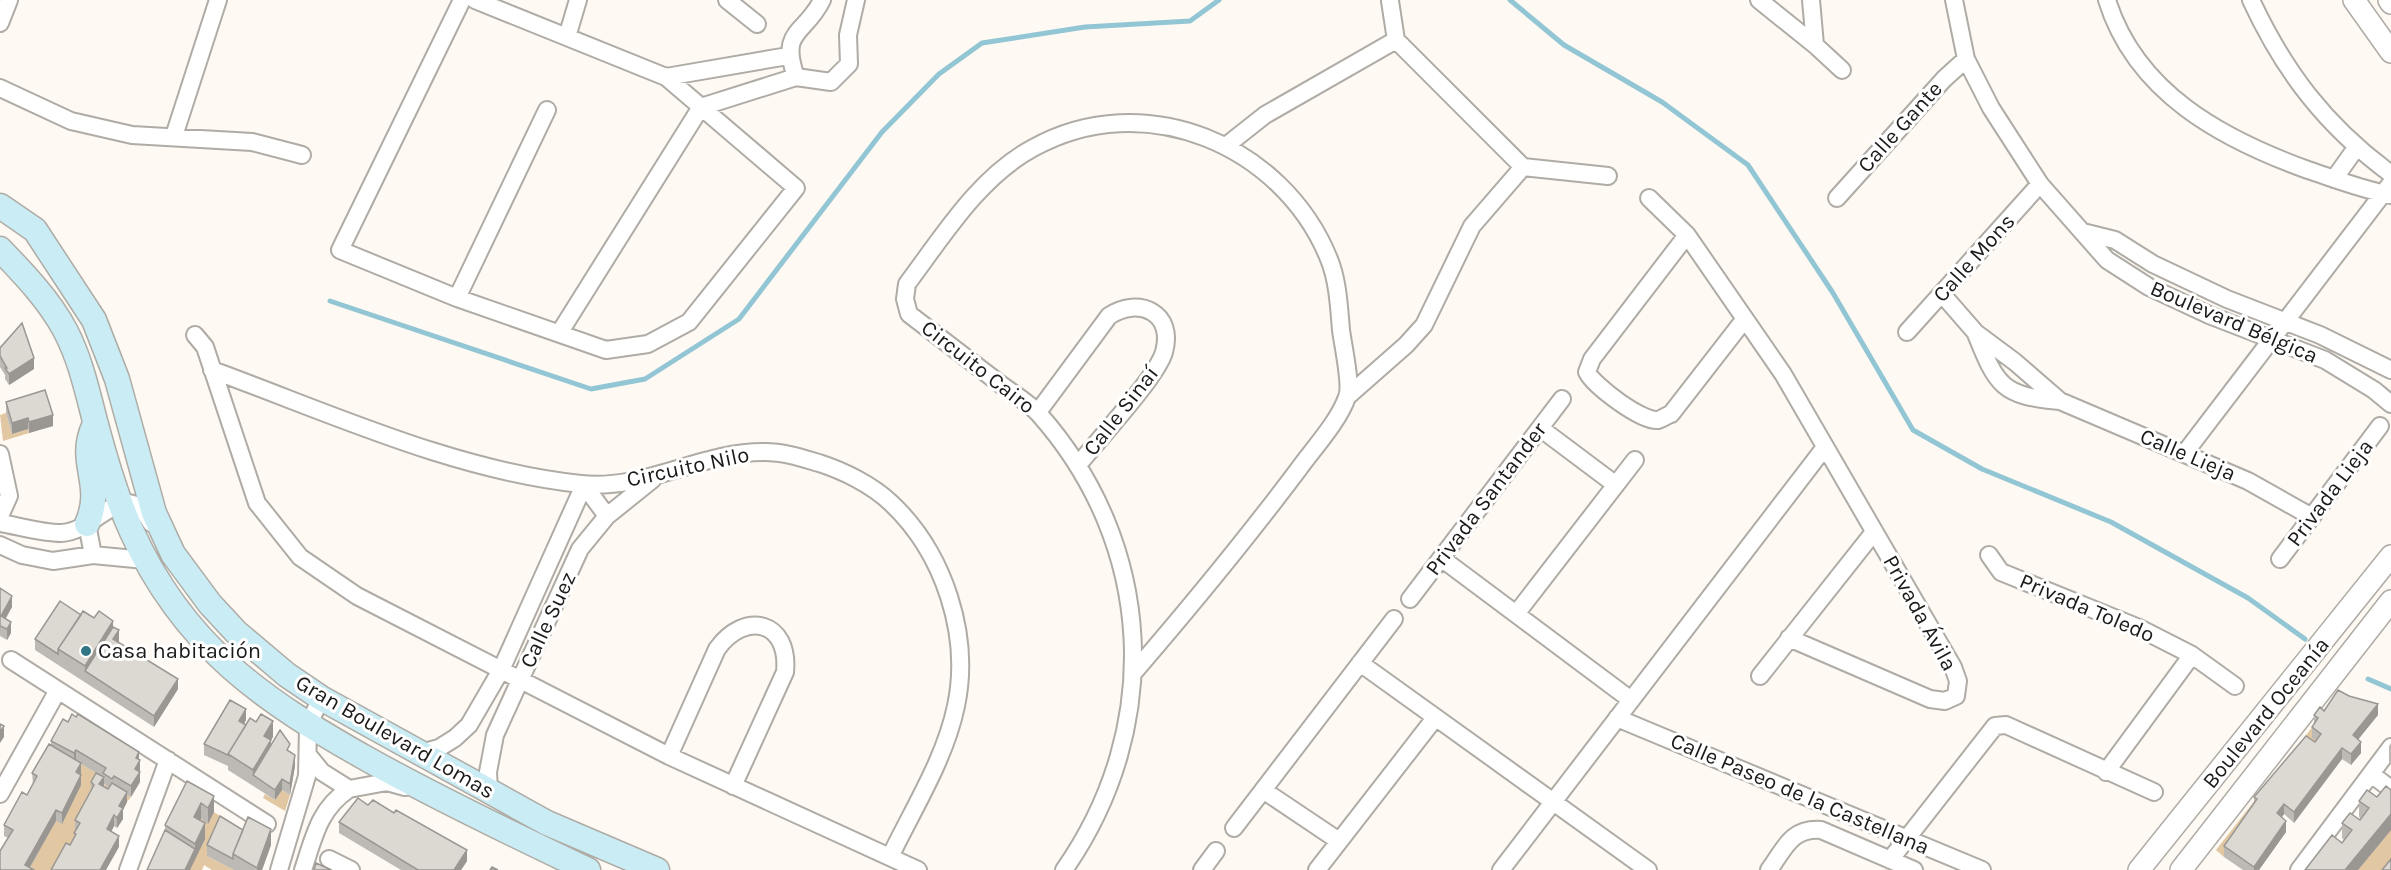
<svg xmlns="http://www.w3.org/2000/svg" width="2391" height="870" font-family="Karla,sans-serif">
  <style>
    .green { fill: #e1c7a2 }
    .lines { fill: none; stroke-linecap: round; stroke-linejoin: round }
    .stream { stroke: #92c6d4; stroke-width: 5 }
    .minor-casing { stroke: #afaba5; stroke-width: 20 }
    .tertiary-casing { stroke: #afaba5; stroke-width: 24 }
    .secondary-casing { stroke: #afaba5; stroke-width: 27 }
    .minor { stroke: #fff; stroke-width: 16 }
    .tertiary { stroke: #fff; stroke-width: 21 }
    .secondary { stroke: #caecf4; stroke-width: 24 }
    .wall { fill: #bdbab5; fill-rule: evenodd }
    .shaded-wall { fill: #9a9793 }
    .building { fill: #dcd8d2; stroke: #9a9793; stroke-width: 1.5 }
    .poi-dot { fill: #327686; stroke: #fff; stroke-width: 2 }
    .labels { text-anchor: middle; dominant-baseline: central; stroke-width: 6; stroke-linejoin: round; paint-order: stroke }
    .street-label { font-size: 22px; fill: #1c1a18; stroke: #fff }
    .poi-label { font-size: 22px; fill: #1c1a18; stroke: #fff; text-anchor: start }
  </style>
  <rect width="100%" height="100%" fill="#fef9f3"/>
  <path class="green" d="M6,413L12,434L28,429L29,433L3,441L0,415Z
    M2314,725L2321,744L2224,857L2216,850Z
    M76,761L106,779L103,784L112,789L114,787L131,797L127,802L96,784L80,833L57,870H28L56,821L61,823L64,819Z
    M282,790L290,795L285,811L263,798L265,794L275,800Z
    M214,812L223,818L207,856L234,870H212L204,865L202,870H189L205,839L194,833L201,819L208,823Z
    M2391,829V870H2358Z"/>
  <g class="lines">
    <path class="stream" d="M1510,0L1564,45L1662,102L1748,165L1833,293L1913,430L1982,469L2111,522L2248,598L2305,639
      M330,301L591,389L645,379L739,319L882,132L939,74L982,43L1085,27L1190,21L1219,0
      M2368,679L2391,689"/>
    <defs>
      <path id="minor" d="M462,0L340,250L457,298L606,350L648,344L689,322L796,188L666,77L475,0
        M727,0L757,24
        M822,0C805,35 779,29 796,77L831,82L849,64L848,35L856,0
        M1759,0L1815,45L1842,70
        M1811,0L1815,45
        M1954,0L1966,59L1991,108L2040,184L2107,260L2149,287L2209,315L2325,360L2374,390L2391,404
        M2107,0C2136,93 2222,139 2308,170C2335,179 2363,190 2391,195
        M2251,0C2285,73 2326,126 2391,174
        M1390,1L1396,40L1523,167L1608,176
        M0,23L9,0
        M567,37L578,0
        M666,77L788,56
        M0,88L71,121L132,135L252,142L302,155
        M174,136L218,0
        M1227,145L1265,115L1396,40
        M2334,179L2356,148
        M1649,198L1687,235L1783,374L1953,667L1958,681L1956,696L1945,701L1930,699L1789,638
        M1837,198L1944,79L1966,59
        M2083,232L2115,240L2153,264L2227,299L2320,335L2391,370
        M1687,235L1592,359L1587,372C1594,386 1642,422 1658,420C1662,419 1667,415 1671,414L1744,320
        M1942,294L1976,333L2015,362L2060,401L2248,481L2312,517
        M457,298L547,110
        M560,332L701,107L796,77
        M1907,332L2040,184
        M1976,334C1997,386 2002,396 2060,401
        M195,335L205,347L257,503L300,557L357,596L669,756L918,870
        M212,370C330,413 455,471 581,484C645,491 702,451 765,452C784,452 802,458 819,463C844,471 872,485 891,503C944,553 971,635 956,706C945,759 913,809 890,857
        M1348,396L1406,345L1424,325L1472,226L1523,167
        M1038,412L1109,316C1139,296 1175,313 1164,352C1157,377 1097,441 1078,465
        M1540,428L1616,485
        M0,454L9,496L0,516
        M2184,454L2391,183
        M584,485L607,516
        M0,523C19,526 41,533 61,533C98,532 124,473 151,523
        M87,524L93,555
        M0,545L22,555L53,561L93,555L145,560
        M1989,555L2001,572L2139,628L2192,655L2235,686
        M1441,558L1631,700
        M2280,559L2380,426
        M1410,599L1562,399
        M1516,614L1635,460
        M11,660L267,824
        M1360,663L1648,870
        M1760,676L1874,532
        M1617,718L1982,870
        M421,753L439,748L455,738L469,725L501,670L584,485
        M309,756L322,772L349,789L387,782L405,787
        M669,756L717,649C745,610 790,621 785,672L733,786
        M2106,772L2192,655
        M2371,774L2391,789
        M1263,790L1339,841
        M489,791L488,772L495,735L580,549L607,516L653,479
        M0,794L58,690
        M1234,828L1394,619
        M329,859L351,870
        M1890,860L1995,726L2006,725L2154,792
        M128,870L168,760
        M279,870L307,776L308,726L321,698
        M303,870C314,837 319,809 349,789
        M1064,870C1164,727 1155,545 1039,414C1028,402 1012,393 999,383C969,360 939,337 909,314L905,299L907,284C943,236 979,177 1033,148C1144,86 1283,145 1329,259C1338,281 1339,307 1341,330C1343,346 1352,385 1347,397C1339,421 1313,449 1298,470C1246,539 1191,606 1135,671
        M1202,870L1216,851
        M1317,870L1435,718
        M1501,870L1825,447
        M1769,870C1785,848 1791,828 1821,830L1914,870
        M2299,870L2391,747"/>
      <path id="tertiary" d="M2354,0L2391,52
        M2389,0L2391,3
        M2139,870L2391,556
        M2181,870L2391,601"/>
      <path id="secondary" d="M0,206L35,230L94,320L117,379L154,513L173,554L210,604L236,632L287,675L321,698L547,823L657,870
        M0,249C24,274 49,300 65,330C80,358 87,390 95,421C105,458 116,497 132,532C184,647 264,701 369,760C441,800 514,835 588,870
        M87,524C105,484 77,463 94,426"/>
    </defs>
    <use href="#minor" class="minor-casing"/>
    <use href="#tertiary" class="tertiary-casing"/>
    <use href="#secondary" class="secondary-casing"/>
    <use href="#minor" class="minor"/>
    <use href="#tertiary" class="tertiary"/>
    <use href="#secondary" class="secondary"/>
  </g>
  <path class="wall" d="M0,348L34,369L9,385L5,379V375L0,367Z
    M6,402L53,426L29,433L28,429L12,434L6,413Z
    M0,588L12,607L5,619L11,633L7,640L0,636Z
    M81,615L94,618L113,627L119,641L118,642L178,689L154,727L35,650V639Z
    M2324,711L2378,715L2358,739L2361,753L2351,765L2342,759L2294,823L2284,814L2282,817L2286,832L2259,870H2243L2224,857V846L2254,804V797L2315,742L2316,740L2312,738V727L2314,724V715Z
    M246,720L244,724L273,737L271,740V745L290,752L295,766L290,795L282,790L275,800L228,770V766L204,755V744Z
    M51,741L139,760L140,771V782L131,797L127,795V802L123,810V819L117,828L114,826L111,832L119,847L70,845L74,838V833L75,831V820L91,791V782L96,773L81,764V785L62,824L56,821L30,868L1,851L8,838L4,836V825L27,795L33,784L32,773L51,746ZM104,784L109,788L108,789L104,787Z
    M2391,743V764L2389,762V746Z
    M187,781L214,812L208,824L201,819L200,820L205,839L190,870L165,830V825Z
    M2391,790V830L2358,870L2342,843L2344,840L2342,838V823L2360,820L2361,819L2359,817V801L2377,797Z
    M368,805L467,861L461,870H401L339,833V822Z
    M243,830L271,845L262,870H234L207,856V845Z"/>
  <path class="shaded-wall" d="M34,358V369L9,385V374Z
    M53,415V426L29,433V422Z
    M28,418V429L12,434V423Z
    M12,596V607L1,627V616Z
    M113,621V637L85,671V666Z
    M11,622V633L7,640V629Z
    M119,630V641L113,650V639Z
    M178,679V689L154,727V716Z
    M2378,704V715L2353,746V735Z
    M246,709V720L239,732V721Z
    M273,721V737L264,751V736Z
    M4,726V737L0,743V732Z
    M271,740V756L253,775V770Z
    M2361,742V753L2351,765V754Z
    M2342,748V759L2294,823V812Z
    M76,750V761L74,764V753Z
    M139,752V762L140,760V782L131,797V786L136,758Z
    M295,755V766L290,795V784Z
    M81,763V785L62,824V813L76,772Z
    M104,777V788L99,784Z
    M282,779V790L275,800V790Z
    M127,792V802L123,810V819L117,828V818L119,806Z
    M214,796V812L208,824V808Z
    M201,803V819L194,832V817Z
    M2284,804V814L2277,824V813Z
    M56,810V821L28,870L25,865Z
    M2391,814V830L2358,870H2345Z
    M114,815V826L107,840V829Z
    M2286,821V832L2259,870H2254V867Z
    M205,823V839L190,870H185L195,849V844Z
    M271,829V845L262,870H257Z
    M119,836V847L106,870H100Z
    M467,850V861L461,870H454Z"/>
  <path class="building" d="M22,323L34,358L9,374L5,368H7L0,356V348Z
    M45,390L53,415L29,422L28,418L12,423L6,402Z
    M0,588L12,596L1,616L11,622L7,629L0,626Z
    M60,601L81,615L58,649V654L35,639Z
    M83,611L94,618L99,611L113,621L85,666L58,649Z
    M113,627L119,630L113,639L178,679L154,716L85,671Z
    M2338,690L2349,696L2378,704L2353,735L2361,742L2351,754L2342,748L2294,812L2284,804L2277,813L2286,821L2254,867L2224,846L2257,799L2254,797L2306,736L2315,742L2321,734L2312,727L2318,718L2314,715L2320,707L2324,711Z
    M230,700L246,709L239,721L246,725L228,754L230,756L204,744Z
    M72,714L76,717L78,714L139,752L136,758L140,760L135,769L140,772L131,786L114,776L112,779L103,773L106,768L76,750L74,753L51,741L63,719L68,722Z
    M261,714L273,721L264,736L271,740L253,770L228,754L250,718L256,722Z
    M0,724L4,726L0,732Z
    M280,730L290,744L287,750L295,755L290,784L282,779L275,790L253,775Z
    M49,744L81,763L76,772L81,775L62,813L56,810L25,865L34,870H0V851L13,830L4,825L22,792L27,795L37,776L32,773Z
    M96,773L104,777L99,784L108,789L112,783L127,792L119,806L123,808L117,818L114,815L107,829L119,836L100,870H51L66,843L70,845L76,834L74,833L80,823L75,820L94,785L91,782Z
    M187,781L214,796L208,808L201,803L194,817L205,823L195,844L165,825Z
    M2386,786L2391,790V814L2345,870H2305L2332,835L2342,843L2352,830L2342,823L2350,813L2360,820L2369,808L2359,801L2367,790L2377,797Z
    M358,798L368,805L373,800L394,813L396,810L467,850L454,870H418L339,822Z
    M220,816L243,830L233,854V859L207,845Z
    M248,817L271,829L257,868L233,854Z
    M165,830L195,849L185,870H147Z
    M2391,859V870H2382Z
    M316,863L331,870H314Z
    M492,867L498,870H490Z"/>
  <circle class="poi-dot" cx="86" cy="651" r="6"/>
  <g class="labels">
    <g class="street-label">
      <text transform="translate(1900 127) rotate(-48)">Calle Gante</text>
      <text transform="translate(1974 258) rotate(-48)">Calle Mons</text>
      <text transform="translate(2234 322) rotate(23)">Boulevard Bélgica</text>
      <text transform="translate(978 367) rotate(38)">Circuito Cairo</text>
      <text transform="translate(1121 411) rotate(-52)">Calle Sinaí</text>
      <text transform="translate(2188 455) rotate(23)">Calle Lieja</text>
      <text transform="translate(688 467) rotate(-12)">Circuito Nilo</text>
      <text transform="translate(2330 493) rotate(-53)">Privada Lieja</text>
      <text transform="translate(1486 499) rotate(-53)">Privada Santander</text>
      <text transform="translate(2087 608) rotate(23)">Privada Toledo</text>
      <text transform="translate(1920 613) rotate(61)">Privada Ávila</text>
      <text transform="translate(548 620) rotate(-65)">Calle Suez</text>
      <text transform="translate(2266 713) rotate(-51)">Boulevard Oceanía</text>
      <text transform="translate(395 737) rotate(30)">Gran Boulevard Lomas</text>
      <text transform="translate(1800 794) rotate(23)">Calle Paseo de la Castellana</text>
    </g>
    <g class="poi-label">
      <text x="98" y="651">Casa habitación</text>
    </g>
  </g>
</svg>
